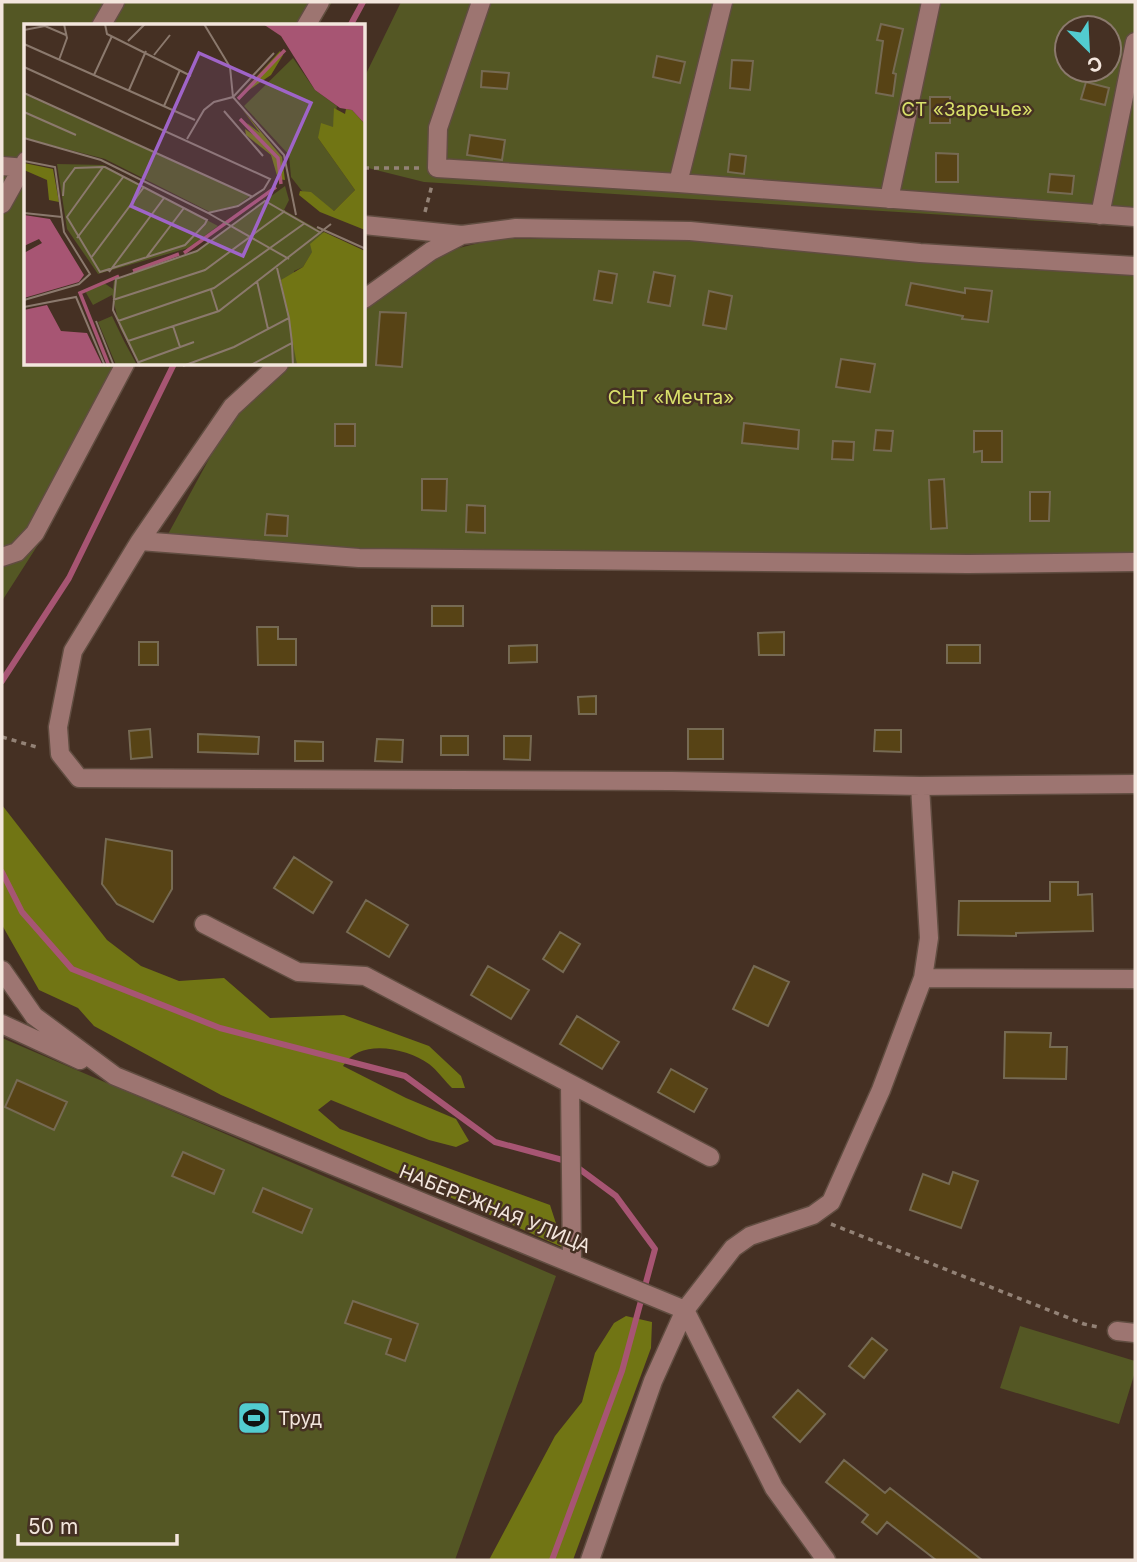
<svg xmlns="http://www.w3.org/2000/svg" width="1137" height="1562" font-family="Inter,sans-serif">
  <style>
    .green { fill: #545724; fill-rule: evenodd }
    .forest { fill: #717514 }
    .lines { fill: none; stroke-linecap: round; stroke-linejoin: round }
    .stream { stroke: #a75573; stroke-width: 6 }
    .building { fill: #574315; stroke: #766a53; stroke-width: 2 }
    .minor-casing { stroke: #614d41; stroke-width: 21 }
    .path { stroke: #938276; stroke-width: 3.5; stroke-dasharray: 5 5; stroke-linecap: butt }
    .minor { stroke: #9d7571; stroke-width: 18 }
    .labels { text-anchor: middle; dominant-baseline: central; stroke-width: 5; stroke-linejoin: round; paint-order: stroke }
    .park-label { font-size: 19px; fill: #d9e06a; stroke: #453023 }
    .street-label { font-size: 19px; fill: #f3e6dd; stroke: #453023 }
    .poi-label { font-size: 19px; fill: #f3e6dd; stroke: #453023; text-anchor: start }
    .inset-river { fill: none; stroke: #a75573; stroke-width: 3.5 }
    .inset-road { fill: none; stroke: #8b796d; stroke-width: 2 }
    .view { fill: #9f64c8; fill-opacity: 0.15; stroke: #9f64c8; stroke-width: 3.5 }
    .inset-edge { fill: none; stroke: #f3e6dd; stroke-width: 3.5 }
  </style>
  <rect width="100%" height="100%" fill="#453023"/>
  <path class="green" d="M2,2H332L318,26H26V364H136L50,526L2,601Z
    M401,2H1135V227L424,182L364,167V78ZM1067,28H1109V70H1067Z
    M678,238L1135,271V555L399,559L167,536L233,415L292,364H364V308L401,281L447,251L495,239Z
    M2,1038L556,1276L455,1560H2Z
    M1020,1326L1135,1361V1372L1119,1424L1000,1388Z"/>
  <path class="forest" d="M2,805L107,940L141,966L179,981L224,978L270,1018L344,1015L429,1046L461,1076L465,1088H452C445,1081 437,1070 429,1064C406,1048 360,1038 343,1066L406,1098L456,1119L469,1141L456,1147L429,1140L331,1100L318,1110L340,1129L550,1205L564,1248L221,1095L94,1026L78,1008L39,990L2,925Z
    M626,1316L652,1322L651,1348L573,1560H489L555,1436L582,1402L595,1353L614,1323Z"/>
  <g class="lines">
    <path class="stream" d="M350,26L363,2
      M2,681L69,578L174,364
      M2,872L22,912L72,969L220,1028L405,1076L495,1142L570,1162L616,1196L655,1249L622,1371L552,1560"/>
  </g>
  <path class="building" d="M881,24L903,29L893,73L896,74L893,96L876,93L883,41L877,40Z
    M657,56L685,62L680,83L653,77Z
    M732,60L753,61L750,90L730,88Z
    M482,71L509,73L507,89L481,87Z
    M1086,82L1109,88L1105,105L1081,99Z
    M930,97H950V123H930Z
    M470,135L505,140L502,160L467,155Z
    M936,153L958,154V182H936Z
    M730,154L746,156L744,174L728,172Z
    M1050,174L1074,176L1072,194L1048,192Z
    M599,271L617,274L612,303L594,300Z
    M654,272L675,276L670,306L648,302Z
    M911,283L965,293V288L992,291L988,322L962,319L963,316L906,305Z
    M709,291L732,296L726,329L703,325Z
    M380,312L406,313L402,367L376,365Z
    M841,359L875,364L870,392L836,387Z
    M744,423L799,430L798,449L742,443Z
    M335,424H355V446H335Z
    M876,430L893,431L891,451L874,450Z
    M974,431H1002V462H982V451L974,452Z
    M833,441L854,442L853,460L832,459Z
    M422,479H447L446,511L422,510Z
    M944,479L947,528L931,529L929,480Z
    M1030,492H1050L1049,521H1030Z
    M467,505L485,506V533L466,532Z
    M267,514L288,516L287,536L265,535Z
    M432,606H463V626H432Z
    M257,627H278V639H296V665H258Z
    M784,632V655H759L758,633Z
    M139,642H158V665H139Z
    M537,645V662L509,663V646Z
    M947,645H980V663H947Z
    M596,696V714H579L578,697Z
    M150,729L152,757L131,759L129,731Z
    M688,729H723V759H688Z
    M875,730H901V752L874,751Z
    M198,734L259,737L258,754L198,752Z
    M441,736H468V755H441Z
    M504,736H531L530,760L504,759Z
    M377,739L403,740L402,762L375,761Z
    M295,741L323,742V761H295Z
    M106,839L172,851V889L153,922L117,904L102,884Z
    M294,857L332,882L313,913L274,888Z
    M1050,882H1078V895L1092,894L1093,931L1016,933V936L958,935L959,901H1050Z
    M366,900L408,925L389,957L347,932Z
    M560,932L580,944L563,972L543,959Z
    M488,966L529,990L511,1019L471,995Z
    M754,966L789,982L768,1026L733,1009Z
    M577,1016L619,1042L602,1069L560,1044Z
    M1005,1032L1051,1033L1050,1047H1067L1066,1079L1004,1078Z
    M671,1069L707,1089L694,1112L658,1092Z
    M17,1080L67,1102L54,1130L5,1107Z
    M183,1152L224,1170L214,1194L172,1176Z
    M953,1172L978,1181L961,1228L910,1210L923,1174L949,1184Z
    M263,1188L312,1209L302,1233L253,1212Z
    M353,1301L418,1324L405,1361L386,1354L391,1339L345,1323Z
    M872,1338L887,1350L864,1378L849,1366Z
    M798,1390L825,1414L800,1442L773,1417Z
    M844,1460L885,1493L890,1488L982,1560H936L887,1522L877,1534L862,1522L868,1515L826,1482Z"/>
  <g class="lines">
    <defs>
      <path id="minor" d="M481,2L438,128L437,168L678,183L1135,217
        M101,26L115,2
        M306,26L320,2
        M2,166L26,168
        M678,183L723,2
        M889,199L931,2
        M2,204L26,161
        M1100,215L1135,42
        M364,225L462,235
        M364,299L431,251L462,235L516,228L690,231L920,253L1135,266
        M279,364L232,407L140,541L73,651L58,727L60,754L79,778L672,781L920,786L1135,784
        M140,541L359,558L968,564L1135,562
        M2,557L17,552L35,533L125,364
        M204,924L298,972L365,976L710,1157
        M2,970L34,1016L115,1076L685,1310L774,1488L826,1560
        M923,978L1135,979
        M2,1024L80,1060
        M570,1084L572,1263
        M1117,1331L1135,1333
        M590,1560L653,1381L685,1310L733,1248L750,1236L813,1215L831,1202L881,1090L923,978L929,938L920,786"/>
    </defs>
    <use href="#minor" class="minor-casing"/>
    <path class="path" d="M364,168H419
      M425,212L432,185
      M2,737L40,748
      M831,1224L1084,1324L1098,1327"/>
    <use href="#minor" class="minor"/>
  </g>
  <defs>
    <symbol id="stadium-square" viewBox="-11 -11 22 22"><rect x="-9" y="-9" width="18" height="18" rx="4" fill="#52ccd0" stroke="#453023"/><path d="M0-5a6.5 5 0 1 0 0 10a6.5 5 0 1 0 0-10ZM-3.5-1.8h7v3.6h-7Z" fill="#111"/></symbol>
  </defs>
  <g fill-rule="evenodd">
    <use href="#stadium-square" x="235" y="1399" width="38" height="38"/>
  </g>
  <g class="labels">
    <g class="park-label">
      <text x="967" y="109">СТ «Заречье»</text>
      <text x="671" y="397">СНТ «Мечта»</text>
    </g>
    <g class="street-label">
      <text transform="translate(495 1209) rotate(22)">НАБЕРЕЖНАЯ УЛИЦА</text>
    </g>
    <g class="poi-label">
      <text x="278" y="1418">Труд</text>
    </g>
  </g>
  <g transform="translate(24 24)">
    <rect width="341" height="341" fill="#453023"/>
    <path d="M269,34L291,66L313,82L309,103L294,114L331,166L310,187L278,167L267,153L265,131L220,82ZM0,70L226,172L214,181L186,188L81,135L0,114ZM33,140L79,141L194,202L164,224L74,250L43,205ZM261,162L265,176L260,186L300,209L279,243L270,247L268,297L273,341H115L96,304L88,271L69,281L61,267L80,259L89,265L90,257L174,226ZM88,292L100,317L113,341H92L74,298Z" fill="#545724"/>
    <path d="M256,27L259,31L247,51L213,74ZM310,84L321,90L322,85L328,86L341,100V206L296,188L275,171L276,167L287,168L310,187L331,166L294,114L297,99L309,103ZM218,85L258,133L261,156L254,155L247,131L222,111L221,105L231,112L223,99L236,109ZM0,139L29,145L35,178L25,176L23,156L0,146ZM300,208L341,227V341H273L257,256L279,243L288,228L286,220Z" fill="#717514"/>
    <path d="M239,0H341V100L328,86L316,84L291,66L257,12ZM0,191L26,195L60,251L55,258L0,274V229L18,219L15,215L0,222ZM23,281L37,307L63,309L79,342H0V286Z" fill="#a75573"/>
    <path class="inset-river" d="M214,75L261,26M216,95L254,134L257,160M160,229L252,163M109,247L155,230M85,342L56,269L95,252"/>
    <path class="inset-road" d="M81,0L83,10L167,52M180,0L206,43L209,73L260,131L272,191M0,6L21,2L42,11M104,17L121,0M0,20L171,96M130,31L146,11M35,36L43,14L40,0M0,43L246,155L240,165L214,182L184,189L77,136L0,114M70,51L88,12M105,66L122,27M0,69L229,173M140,82L156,46M200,87L239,132M0,88L52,111M163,115L180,86L190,78L209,73L250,29M0,137L31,143L40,208L66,250L55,260L0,276M39,172L40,159L51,144L79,143H81L183,196L181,200L161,221L76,248L43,193L79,143M0,189L38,193M184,189L265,235M293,203L342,225M53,214L100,152M67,234L120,163M122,234L160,184M85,248L140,174M233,257L244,305M187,266L194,288M89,276L181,246L261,187M0,283L52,273L81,342M72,297L90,342M94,297L190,264L281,199M149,302L156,323M104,317L195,287L307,200M268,319L269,342M115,338L170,318M227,341L268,319L265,294M116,342L89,286L92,255L173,227L241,177L297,209M159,342L210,323L265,294L253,244"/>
    <path class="view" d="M175,29L287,79L219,232L107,182Z"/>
    <rect width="341" height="341" class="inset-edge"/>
  </g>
  <rect width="1137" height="1562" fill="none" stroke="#f3e6dd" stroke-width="7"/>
  <g transform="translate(1088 49) rotate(156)"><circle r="33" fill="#453023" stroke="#8b796d" stroke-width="2"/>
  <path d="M0-5L12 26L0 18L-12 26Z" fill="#52ccd0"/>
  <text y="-10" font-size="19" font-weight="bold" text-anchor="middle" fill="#f3e6dd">С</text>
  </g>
  <path d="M18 1534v10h159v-10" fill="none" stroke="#f3e6dd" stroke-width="3.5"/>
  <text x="28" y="1534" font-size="21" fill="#f3e6dd" stroke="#453023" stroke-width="5" paint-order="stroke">50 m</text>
</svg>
